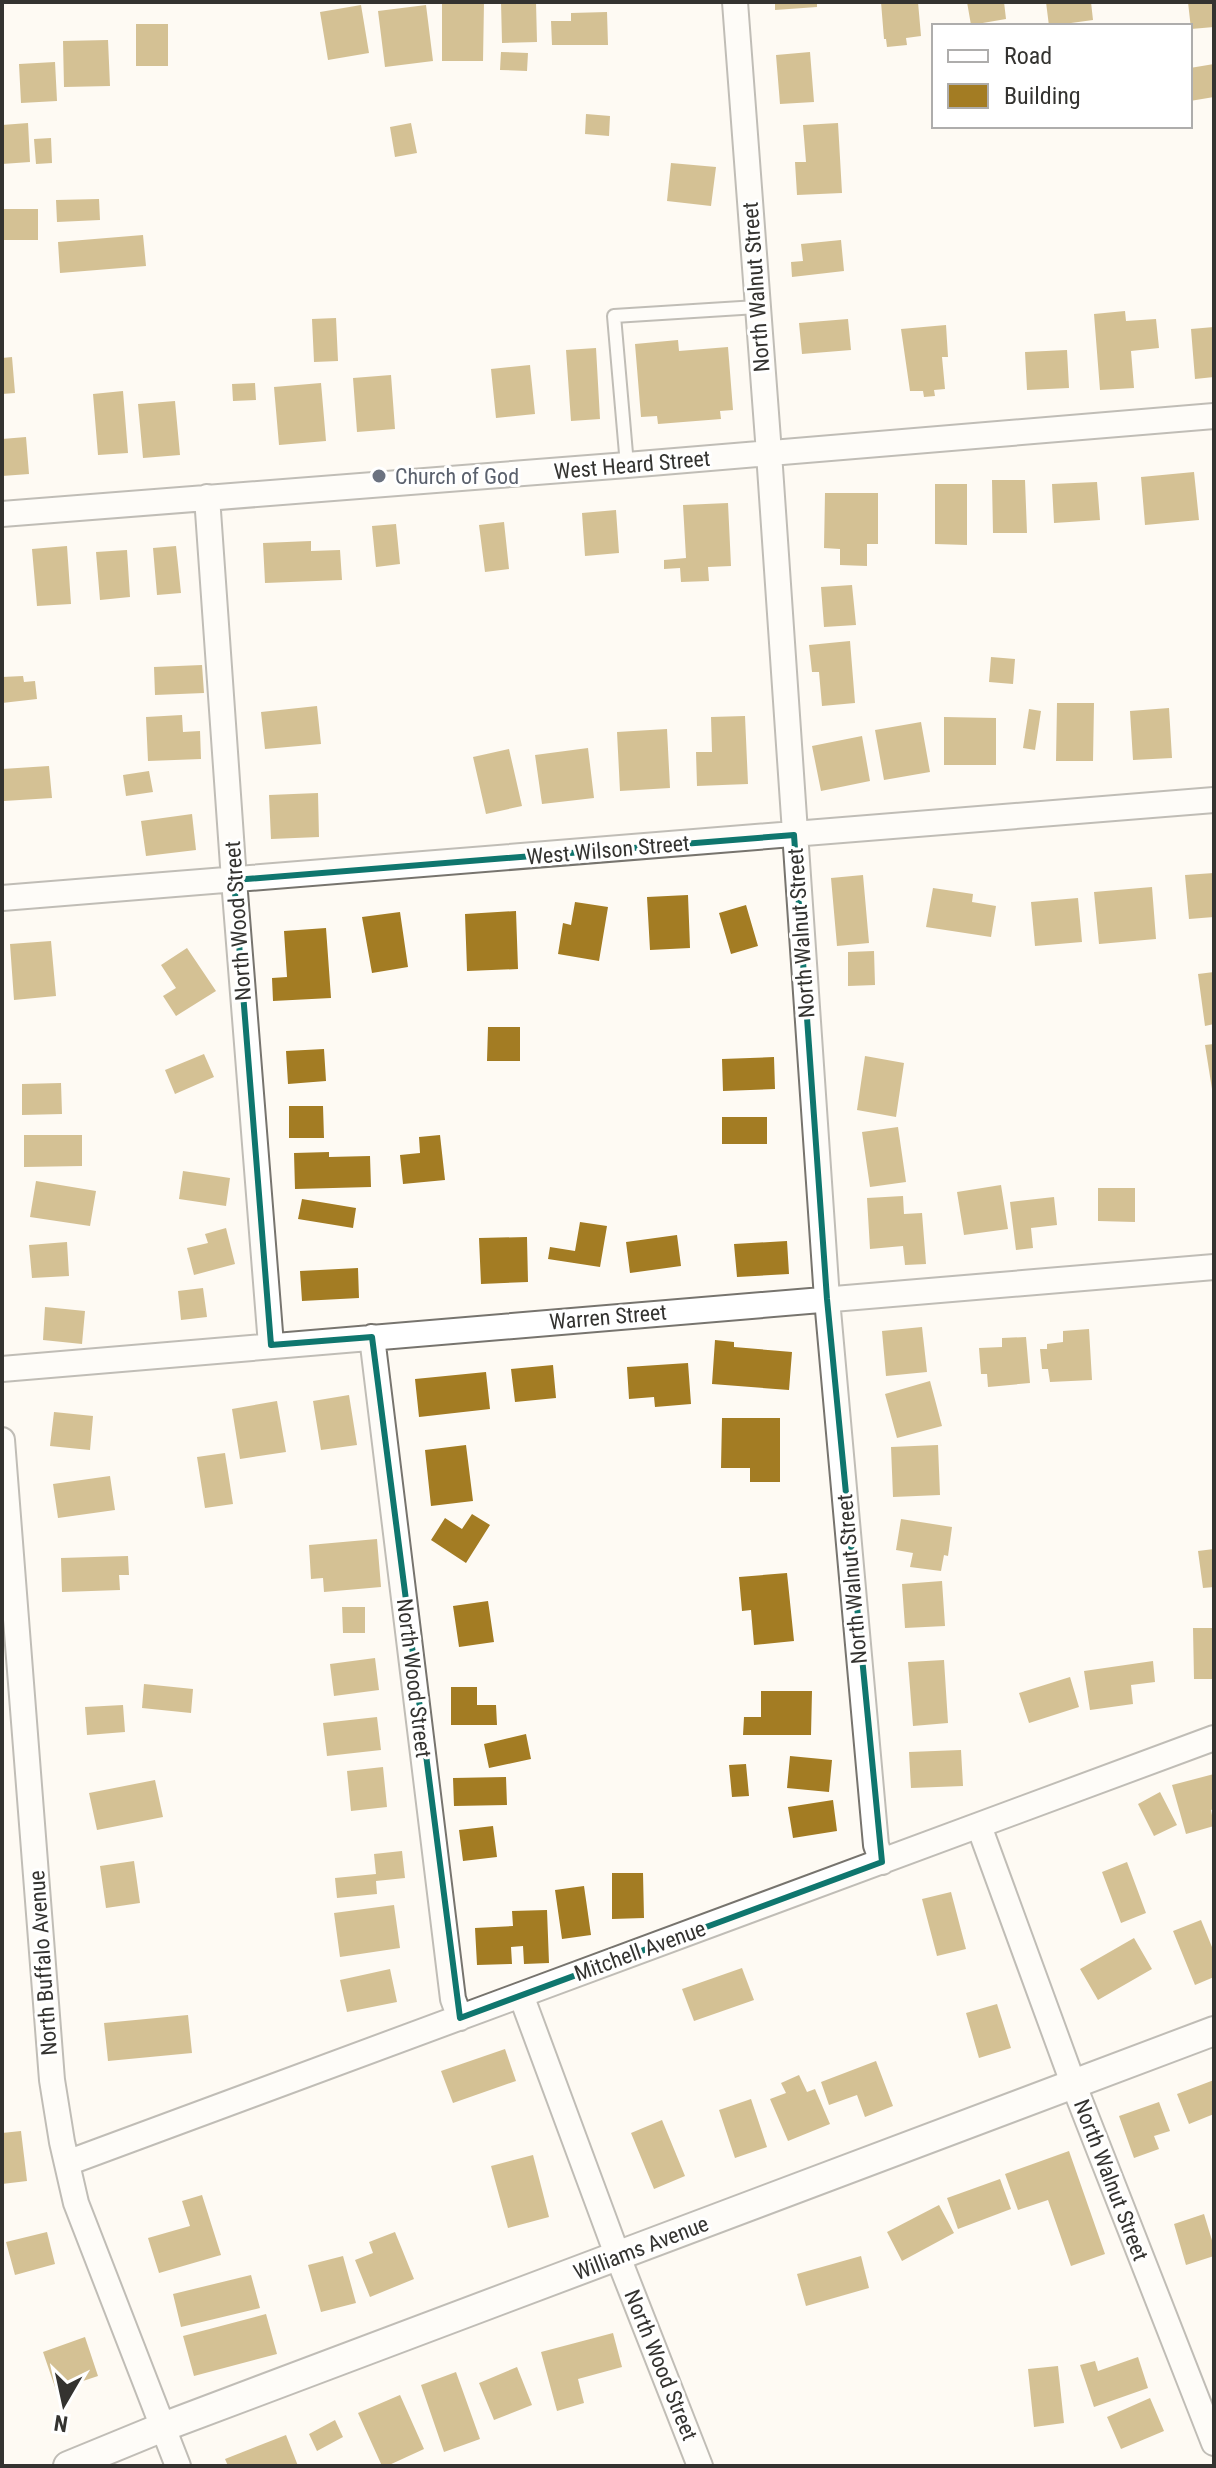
<svg xmlns="http://www.w3.org/2000/svg" width="1216" height="2468" font-family="'Roboto Condensed',sans-serif">
  <style>
    .building { fill: #a37c23 }
    .lines { fill: none; stroke-linecap: round; stroke-linejoin: round }
    .service-casing { stroke: #77746e; stroke-width: 16 }
    .minor-casing { stroke: #77746e; stroke-width: 28 }
    .tertiary-casing { stroke: #77746e; stroke-width: 32 }
    .service { stroke: #fff; stroke-width: 12 }
    .minor { stroke: #fff; stroke-width: 24 }
    .tertiary { stroke: #fff; stroke-width: 28 }
    .marked { fill: none; stroke: #0f766e; stroke-width: 6; stroke-linejoin: round }
    .worship-dot { fill: #6b7280; stroke: #fff; stroke-width: 3 }
    .labels { text-anchor: middle; dominant-baseline: central; stroke-width: 6; stroke-linejoin: round; paint-order: stroke }
    .street-label { font-size: 22px; fill: #343330; stroke: #fff }
    .worship-label { font-size: 22px; fill: #5b616d; stroke: #fff; text-anchor: start }
  </style>
  <rect width="100%" height="100%" fill="#fefaf3"/>
  <path class="building" d="M442,2H484L483,61H442Z
    M501,2H536L537,42L502,43Z
    M775,2H817V7L775,10Z
    M881,2H918L921,36L906,38L907,45L887,47L886,39H884Z
    M967,2H1004L1006,19L971,25Z
    M1046,2H1091L1093,20L1049,26Z
    M1188,2H1214V27L1191,29Z
    M361,5L369,53L328,60L320,12Z
    M426,5L433,61L385,67L378,11Z
    M607,12L608,45H552L551,21H571V13Z
    M136,24H168V66H136Z
    M108,40L110,86L64,87L63,41Z
    M501,52L528,53L527,71L500,70Z
    M810,52L814,102L780,104L776,55Z
    M55,62L57,101L21,103L19,64Z
    M1214,64V97L1190,101V68Z
    M586,114L610,116L609,136L585,134Z
    M28,123L30,162L2,164V125Z
    M411,123L417,153L395,157L390,127Z
    M838,123L842,193L797,195L795,162H806L803,125Z
    M51,138L52,163L36,164L34,139Z
    M671,163L716,167L711,206L667,201Z
    M99,199L100,220L57,222L56,200Z
    M2,209H38V240H2Z
    M143,235L146,266L60,273L58,242Z
    M841,240L844,271L792,277L791,262L803,261L801,244Z
    M1125,311L1126,321L1156,319L1159,348L1131,351L1134,388L1100,390L1094,314Z
    M336,318L338,361L314,362L312,319Z
    M848,319L851,350L802,354L799,323Z
    M946,325L948,357H942L945,389L934,390L935,396L924,397L923,391H910L901,329Z
    M1214,327V377L1195,379L1191,329Z
    M678,340L679,351L728,347L733,410L720,411L721,419L658,424L657,416L641,417L635,344Z
    M596,348L600,419L571,421L566,350Z
    M1067,350L1069,388L1027,390L1025,352Z
    M12,357L15,393L2,394V358Z
    M530,365L535,414L496,418L491,369Z
    M391,375L395,429L357,432L353,378Z
    M255,383L256,400L233,401L232,384Z
    M321,383L326,441L279,445L274,387Z
    M123,391L128,453L98,455L93,394Z
    M175,401L180,455L143,458L138,404Z
    M26,437L29,474L2,476V439Z
    M1194,472L1199,520L1145,525L1141,477Z
    M992,480H1025L1027,533H993Z
    M1097,482L1100,520L1054,523L1052,484Z
    M935,484H967V545L935,544Z
    M825,493H878V544H867V566L840,565V549L824,548Z
    M728,503L731,566L708,567L709,581L681,582L680,568L664,569V560L686,558L683,505Z
    M616,510L619,553L585,556L582,513Z
    M504,522L509,569L485,572L479,525Z
    M396,524L400,564L376,567L372,526Z
    M311,541V551L340,550L342,580L265,583L263,543Z
    M67,546L71,604L37,606L32,549Z
    M176,546L181,593L157,595L153,548Z
    M127,550L130,597L100,600L96,552Z
    M852,585L856,625L824,627L821,587Z
    M850,641L855,703L822,706L819,672H812L809,645Z
    M991,657L1015,659L1013,684L989,682Z
    M202,665L204,693L155,695L154,667Z
    M23,676L24,682L35,681L37,699L2,703V677Z
    M1057,703H1094L1093,761H1056Z
    M317,706L321,744L265,749L261,712Z
    M1169,708L1172,758L1133,760L1130,711Z
    M1029,709L1041,711L1035,750L1023,748Z
    M182,715L183,732L200,731L201,759L148,761L146,717Z
    M745,716L748,784L697,786L696,752H712L711,717Z
    M944,717L996,718V765H944Z
    M921,722L930,772L884,780L875,730Z
    M667,729L670,788L620,791L617,732Z
    M862,736L870,781L821,791L812,746Z
    M588,748L594,798L542,804L535,755Z
    M509,749L522,806L486,814L473,757Z
    M49,766L52,798L4,801L2,769Z
    M149,771L153,792L126,796L123,775Z
    M318,793L319,837L271,839L269,795Z
    M192,814L196,850L146,856L141,821Z
    M1214,873V917L1189,919L1185,875Z
    M863,875L869,943L837,946L831,878Z
    M1152,887L1156,939L1099,944L1094,892Z
    M933,888L973,894L972,902L996,906L991,937L926,927Z
    M688,895L690,948L650,950L647,897Z
    M1078,898L1082,942L1035,946L1031,902Z
    M575,902L608,907L599,961L558,954L563,923L571,925Z
    M746,905L758,946L731,954L719,913Z
    M516,911L518,969L467,971L465,914Z
    M400,912L408,967L372,973L362,917Z
    M326,928L331,998L273,1001L272,978L287,977L284,931Z
    M51,941L56,996L14,1000L10,944Z
    M187,948L216,991L176,1016L163,996L176,988L161,965Z
    M874,951L875,985L848,986V952Z
    M1214,972V1024L1205,1026L1198,974Z
    M488,1027H520V1061H487Z
    M1214,1044V1089H1212L1205,1045Z
    M324,1049L326,1081L288,1084L286,1051Z
    M204,1054L214,1077L175,1094L165,1070Z
    M865,1056L904,1063L896,1117L857,1110Z
    M774,1057L775,1089L723,1091L722,1059Z
    M61,1083L62,1114L22,1115V1084Z
    M289,1106H323L324,1138H289Z
    M722,1117H767V1144H722Z
    M898,1127L906,1182L870,1187L862,1132Z
    M24,1135H82V1166L24,1167Z
    M440,1135L445,1180L403,1184L400,1155L420,1153L419,1137Z
    M329,1152V1157L370,1156L371,1187L295,1189L294,1153Z
    M183,1171L230,1178L226,1206L179,1199Z
    M36,1181L96,1191L90,1226L30,1217Z
    M1001,1185L1008,1229L964,1235L957,1192Z
    M1098,1188H1135V1222L1098,1221Z
    M903,1196L904,1214L922,1213L926,1264L905,1265L903,1246L870,1249L867,1198Z
    M1054,1197L1057,1225L1031,1228L1033,1248L1016,1250L1010,1202Z
    M302,1199L356,1208L353,1228L298,1219Z
    M580,1222L607,1226L600,1267L548,1259L550,1247L575,1251Z
    M226,1228L235,1264L194,1275L187,1248L208,1243L205,1234Z
    M677,1235L681,1266L630,1273L626,1242Z
    M527,1237L528,1282L481,1284L479,1238Z
    M787,1241L789,1274L737,1277L734,1244Z
    M67,1242L69,1276L32,1278L29,1245Z
    M358,1268L359,1298L302,1301L300,1271Z
    M203,1288L207,1317L181,1320L178,1291Z
    M45,1307L85,1311L82,1344L43,1340Z
    M922,1327L927,1372L886,1376L882,1331Z
    M1089,1329L1092,1380L1050,1382L1048,1369H1042L1040,1349H1047V1344L1063,1342V1331Z
    M1026,1337L1030,1383L988,1387L987,1374H981L979,1348L1002,1347V1338Z
    M715,1340L734,1342V1347L792,1352L789,1390L712,1384Z
    M688,1363L691,1404L655,1407L654,1397L629,1399L627,1367Z
    M553,1365L556,1398L515,1402L511,1369Z
    M486,1372L490,1409L419,1417L415,1379Z
    M930,1381L942,1426L897,1438L885,1394Z
    M349,1395L357,1445L321,1450L313,1401Z
    M277,1401L286,1452L240,1459L232,1409Z
    M54,1412L93,1416L90,1450L50,1446Z
    M722,1418H780V1482H750V1468H721Z
    M466,1445L473,1501L431,1506L425,1450Z
    M938,1445L940,1495L893,1497L891,1447Z
    M225,1453L233,1504L205,1508L197,1457Z
    M110,1476L115,1510L58,1518L53,1484Z
    M472,1514L490,1525L466,1563L431,1540L445,1518L462,1529Z
    M901,1519L952,1527L948,1556L944,1555L941,1571L910,1567L913,1553L896,1550Z
    M377,1539L381,1587L324,1592L323,1578L311,1579L309,1545Z
    M1214,1549V1587L1203,1588L1198,1551Z
    M128,1556L129,1575H119L120,1590L62,1592L61,1558Z
    M787,1573L794,1641L754,1645L751,1610L742,1611L739,1577Z
    M942,1581L945,1626L905,1628L902,1584Z
    M488,1601L494,1642L459,1647L453,1606Z
    M342,1607H365V1633H343Z
    M1193,1628H1214V1679H1194Z
    M375,1658L379,1690L334,1696L330,1664Z
    M944,1660L948,1723L913,1726L908,1662Z
    M1153,1661L1155,1682L1131,1685L1133,1704L1090,1710L1084,1671Z
    M1070,1677L1079,1707L1029,1723L1019,1693Z
    M144,1684L193,1689L191,1713L142,1708Z
    M451,1687H477V1705H496L497,1725H451Z
    M761,1691H812L811,1735H743L744,1717H761Z
    M123,1705L125,1732L87,1735L85,1707Z
    M377,1717L381,1750L327,1756L323,1723Z
    M526,1734L531,1759L489,1768L484,1744Z
    M961,1750L963,1786L911,1788L909,1752Z
    M790,1756L832,1760L829,1792L787,1788Z
    M746,1764L749,1796L732,1797L729,1765Z
    M383,1767L387,1807L351,1811L347,1771Z
    M1214,1774V1809L1211,1810L1214,1826L1186,1834L1172,1785Z
    M506,1777L507,1805L454,1806L453,1778Z
    M155,1780L163,1817L97,1830L89,1793Z
    M1160,1792L1177,1825L1154,1836L1138,1804Z
    M833,1800L837,1831L793,1838L788,1807Z
    M493,1826L497,1857L463,1861L459,1830Z
    M402,1851L405,1878L376,1881L377,1894L337,1898L335,1878L376,1874L374,1854Z
    M134,1861L140,1903L106,1908L100,1866Z
    M1127,1862L1146,1913L1121,1923L1102,1872Z
    M612,1873H643L644,1918L612,1919Z
    M584,1886L591,1935L562,1939L555,1890Z
    M951,1892L966,1949L937,1956L922,1899Z
    M394,1905L400,1948L340,1957L334,1913Z
    M547,1910L549,1963L524,1964L523,1946L511,1947L512,1964L477,1965L475,1928L513,1926L512,1911Z
    M1201,1920L1214,1952V1977L1195,1985L1173,1931Z
    M1134,1938L1152,1969L1098,2000L1080,1969Z
    M742,1968L754,2000L694,2021L682,1989Z
    M390,1969L397,2002L347,2012L340,1980Z
    M997,2004L1011,2048L979,2058L966,2013Z
    M188,2015L192,2053L108,2061L104,2023Z
    M505,2049L516,2081L453,2103L441,2071Z
    M876,2061L893,2106L865,2117L857,2095L829,2105L821,2082Z
    M799,2075L807,2092L815,2089L830,2124L788,2141L770,2099L786,2093L781,2083Z
    M1214,2080V2114L1189,2124L1177,2094Z
    M751,2099L767,2147L735,2158L719,2110Z
    M1159,2102L1170,2131L1154,2136L1159,2149L1134,2158L1119,2116Z
    M662,2120L685,2176L654,2189L631,2133Z
    M21,2131L27,2181L2,2184V2133Z
    M1069,2151L1105,2254L1071,2266L1048,2200L1018,2210L1005,2174Z
    M533,2155L549,2217L508,2228L491,2166Z
    M1000,2179L1011,2209L958,2229L947,2198Z
    M202,2195L221,2255L159,2273L148,2238L190,2226L182,2201Z
    M939,2205L954,2233L902,2261L887,2232Z
    M1204,2214L1214,2247V2256L1186,2265L1174,2224Z
    M47,2232L55,2264L15,2275L6,2242Z
    M395,2232L414,2279L370,2297L355,2260L373,2253L369,2242Z
    M343,2256L356,2303L321,2312L308,2265Z
    M861,2256L869,2288L806,2306L797,2274Z
    M251,2275L260,2308L181,2327L173,2294Z
    M266,2314L277,2354L194,2376L183,2336Z
    M613,2333L622,2367L578,2379L584,2403L557,2411L541,2352Z
    M85,2337L98,2376L56,2390L43,2352Z
    M1138,2357L1148,2388L1094,2407L1080,2365L1095,2361L1098,2371Z
    M1058,2366L1064,2423L1034,2427L1028,2369Z
    M517,2367L532,2405L494,2420L479,2383Z
    M456,2372L480,2439L444,2452L421,2385Z
    M400,2395L424,2449L387,2466H382L358,2413Z
    M1150,2398L1164,2431L1121,2449L1107,2417Z
    M335,2420L343,2437L317,2451L309,2434Z
    M286,2435L298,2466H228L225,2459Z"/>
  <g class="lines">
    <defs>
      <path id="service" d="M627,465L614,316L757,307"/>
      <path id="minor" d="M735,2L769,453L827,1299L876,1845L882,1862
        M207,497L234,880L271,1345
        M2,514L627,465L1214,416
        M2,898L1214,800
        M372,1337L453,1999L460,2018
        M2,1369L1214,1267
        M2,1440L52,2080L62,2142L76,2203L178,2466
        M979,1826L1073,2083L1214,2443
        M521,1995L618,2257L700,2466
        M67,2163L1214,1738"/>
      <path id="tertiary" d="M68,2466L163,2427L1214,2031"/>
    </defs>
    <use href="#service" class="service-casing"/>
    <use href="#minor" class="minor-casing"/>
    <use href="#tertiary" class="tertiary-casing"/>
    <use href="#service" class="service"/>
    <use href="#minor" class="minor"/>
    <use href="#tertiary" class="tertiary"/>
  </g>
  <path d="M0 0H1216V2468H0ZM794,835L827,1299L882,1862L460,2018L372,1337L271,1345L234,880Z" fill="#fefaf3" fill-opacity=".55" fill-rule="evenodd"/>
  <path class="marked" d="M794,835L827,1299L882,1862L460,2018L372,1337L271,1345L234,880Z"/>
  <circle class="worship-dot" cx="379" cy="476" r="8"/>
  <g class="labels">
    <g class="street-label">
      <text transform="translate(756 287) rotate(-94)">North Walnut Street</text>
      <text transform="translate(632 465) rotate(-5)">West Heard Street</text>
      <text transform="translate(608 850) rotate(-5)">West Wilson Street</text>
      <text transform="translate(238 921) rotate(-94)">North Wood Street</text>
      <text transform="translate(801 933) rotate(-94)">North Walnut Street</text>
      <text transform="translate(608 1317) rotate(-5)">Warren Street</text>
      <text transform="translate(852 1579) rotate(-95)">North Walnut Street</text>
      <text transform="translate(414 1678) rotate(83)">North Wood Street</text>
      <text transform="translate(640 1951) rotate(-20)">Mitchell Avenue</text>
      <text transform="translate(43 1963) rotate(-94)">North Buffalo Avenue</text>
      <text transform="translate(1111 2180) rotate(69)">North Walnut Street</text>
      <text transform="translate(641 2248) rotate(-21)">Williams Avenue</text>
      <text transform="translate(661 2365) rotate(68)">North Wood Street</text>
    </g>
    <g class="worship-label">
      <text x="395" y="476">Church of God</text>
    </g>
  </g>
  <rect width="1216" height="2468" fill="none" stroke="#343330" stroke-width="8"/>
  <rect x="932" y="24" width="260" height="104" fill="#ffffff" stroke="#aeadac" stroke-width="2"/>
  <rect x="948" y="50" width="40" height="12" fill="#ffffff" stroke="#aeadac" stroke-width="2"/>
  <text x="1004" y="64" font-size="24" fill="#343330">Road</text>
  <rect x="948" y="84" width="40" height="24" fill="#a37c23" stroke="#aeadac" stroke-width="2"/>
  <text x="1004" y="104" font-size="24" fill="#343330">Building</text>
  <g transform="translate(64 2404) rotate(189)" stroke="#ffffff" stroke-width="6" paint-order="stroke">
  <path d="M0-6L14 30L0 20L-14 30Z" fill="#343330"/>
  <text y="-12" font-size="22" font-weight="bold" text-anchor="middle" fill="#343330">N</text>
  </g>
</svg>
